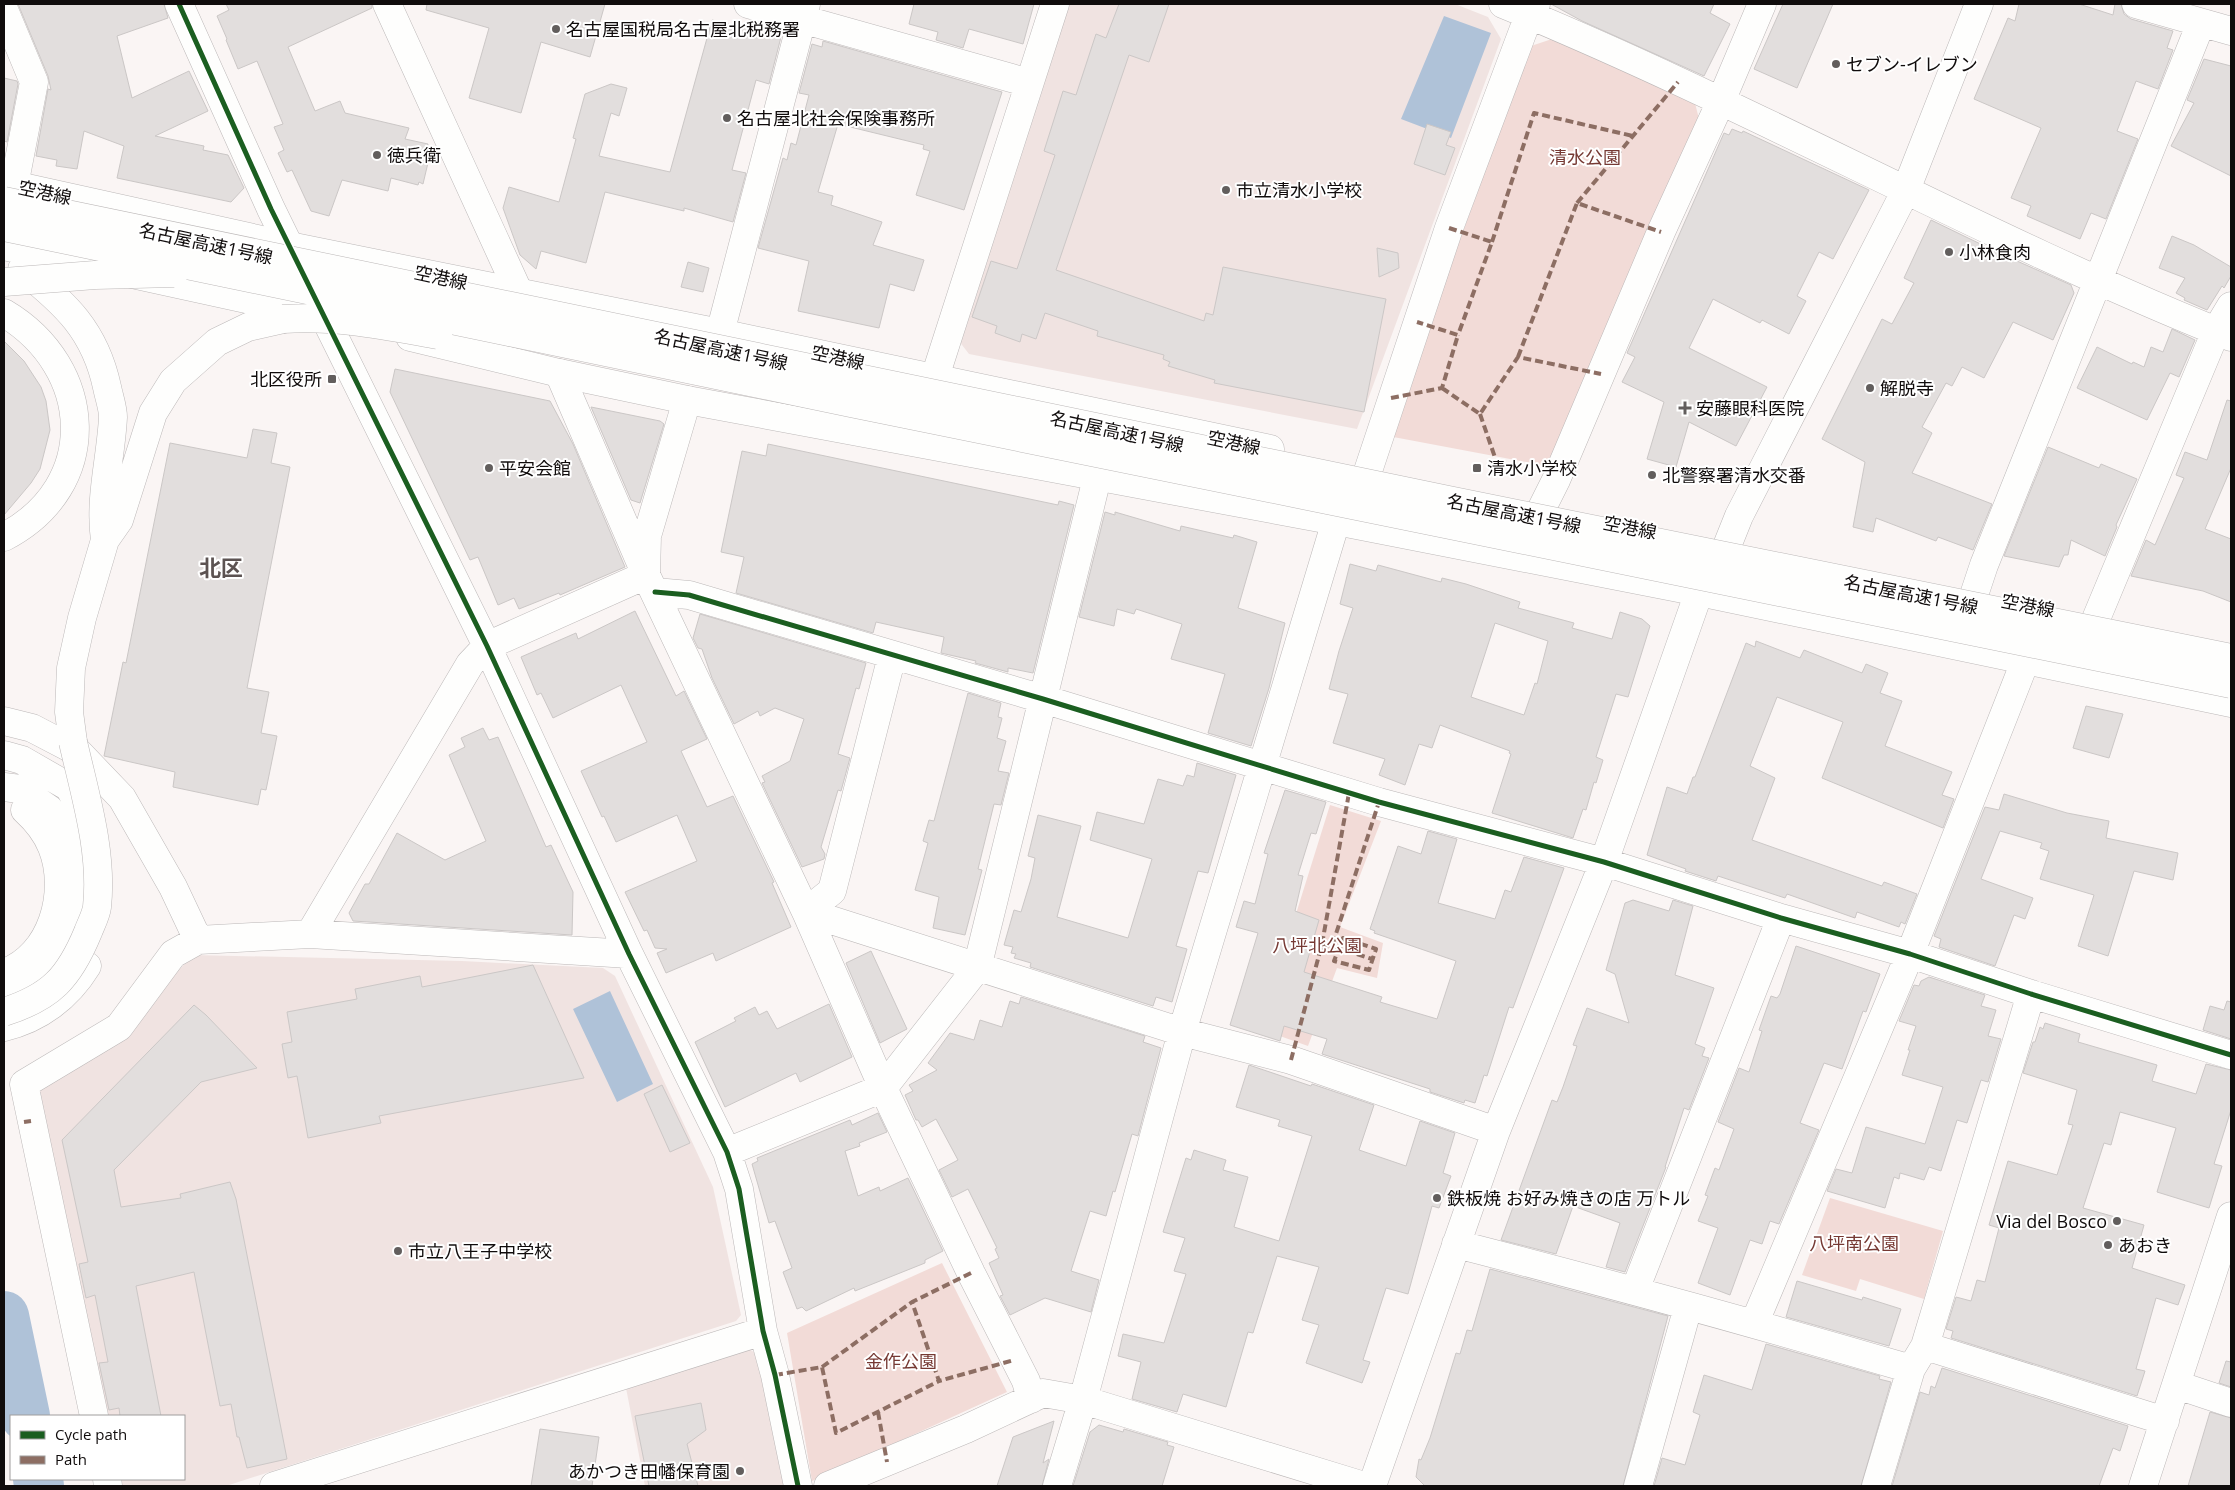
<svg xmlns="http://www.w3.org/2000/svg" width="2235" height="1490" font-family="'Open Sans','Noto Sans JP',sans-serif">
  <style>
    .built { fill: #f0e3e1 }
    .green { fill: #f2dbd7 }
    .water { fill: #afc2d8 }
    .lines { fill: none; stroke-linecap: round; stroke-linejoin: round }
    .river { stroke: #afc2d8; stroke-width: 50 }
    .building { fill: #e2dedd; stroke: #cbc7c6; fill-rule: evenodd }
    .minor-casing { stroke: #bcb8b8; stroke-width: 29 }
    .highway-casing { stroke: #bcb8b8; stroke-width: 29 }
    .minor { stroke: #fefefd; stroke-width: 28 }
    .highway { stroke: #fefefd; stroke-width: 28 }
    .highway-bridge-casing { stroke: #bcb8b8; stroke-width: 29; stroke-linecap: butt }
    .highway-bridge { stroke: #fefefd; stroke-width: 28 }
    .quiet { stroke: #8d6e63; stroke-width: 4; stroke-dasharray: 8 4; stroke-linecap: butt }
    .cycleway-casing { stroke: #fff; stroke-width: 8 }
    .cycleway { stroke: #1b5e20; stroke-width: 5 }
    .poi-dot { fill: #625e5d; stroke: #fff; stroke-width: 2 }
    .labels { text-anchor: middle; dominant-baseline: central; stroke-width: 4; stroke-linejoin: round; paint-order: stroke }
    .poi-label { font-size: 18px; fill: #100c0c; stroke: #fff; text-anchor: start }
    .park-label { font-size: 18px; fill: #763933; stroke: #fff }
    .street-label { font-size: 18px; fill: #100c0c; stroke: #fff }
    .district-label { font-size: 22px; font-weight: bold; fill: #5c5352; stroke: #fff }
  </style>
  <rect width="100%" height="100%" fill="#faf5f4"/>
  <path class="built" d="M1065,4H1455L1488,17L1501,39L1357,429L969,354L959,341Z
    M193,955L462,961L603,968L615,976L713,1187L741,1315L736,1321L226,1486H119L117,1479H184V1416H104L34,1086L121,1031Z
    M748,1348L759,1356L785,1486H645L626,1388Z"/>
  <path class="green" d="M1552,39L1695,103L1699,119L1548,466L1388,436L1531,46Z
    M1330,805L1381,821L1340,927L1383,943L1377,978L1337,968L1308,1046L1260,1029Z
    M1830,1198L1943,1231L1924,1299L1860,1279L1856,1291L1802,1275Z
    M942,1263L1007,1392L812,1481L787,1333Z"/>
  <path class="water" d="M1444,16L1491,33L1451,138L1401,119Z
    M610,991L653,1084L617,1102L573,1009Z"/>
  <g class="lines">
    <path class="river" d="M4,1316L25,1416
      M38,1479L39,1486"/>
  </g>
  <path class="building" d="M18,4H164L168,18L117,36L132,98L189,71L208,111L155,136L204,146L203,150L228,155L244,188L231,202L117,178L124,146L84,131L77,169L56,166L57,160L36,156L48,89L51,90L48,76Z
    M226,4H372V8L288,47L315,111L340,101L345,113L409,128L405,139L428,144L427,149L431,150L423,184L419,182L418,185L391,178L388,191L342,180L329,216L311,211L292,170L287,172L278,153L284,150L274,127L283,124L257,61L238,69L226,40L227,39L217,16L229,10Z
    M427,4H605L590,57L541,42L521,113L469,98L489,28L426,10Z
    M914,4H1034L1023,44L969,29L963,48L936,40L938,32L909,24Z
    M1119,4H1169L1149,62L1129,55L1056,270L1204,321L1206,313L1213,315L1223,267L1386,299L1364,412L1214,383L1215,380L1168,366L1170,362L1163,359L1164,355L1097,336L1098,331L1045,313L1036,339L1022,334L1020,342L995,333L997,326L972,317L991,261L1017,269L1055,155L1044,151L1063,91L1076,95L1096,34L1106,38Z
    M1551,4H1714L1710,13L1730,24L1704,76L1582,21Z
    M1783,4H1833L1797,88L1754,69Z
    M2019,4H2079L2113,15L2115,4H2121L2124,14L2131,19L2173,31L2167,48L2173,50L2158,89L2136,81L2117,131L2138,139L2106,219L2091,213L2080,239L2027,216L2031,206L2011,198L2041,128L1974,99L2008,18L2015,21Z
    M712,20L781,37L769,84L756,80L732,170L746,173L733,222L684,208V211L605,192L586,263L541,251L536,269L520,255L503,208L509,187L559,202L576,139L573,138L585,94L611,84L627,88L619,116L611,113L599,156L670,172Z
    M823,41L1002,92L964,210L916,195L930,151L923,149L924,145L838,124L818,192L833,196L831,205L882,222L873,245L924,260L914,291L890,284L879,328L798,311L809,261L758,248L783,158L787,160L791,143L796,145L809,95L799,93L812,44L822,47Z
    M2204,59L2231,66V176L2171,146L2194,103L2187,100Z
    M4,78L17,81L18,84L7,142L4,141Z
    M1427,124L1451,132L1446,145L1455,148L1445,175L1414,164Z
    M1732,129L1742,133L1743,131L1869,190L1833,259L1819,252L1797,296L1806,301L1789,334L1762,320L1760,323L1713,299L1689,348L1767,387L1736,446L1689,422L1676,467L1647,459L1664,402L1622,382L1635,357L1627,353L1724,133L1729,135Z
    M1931,220L1999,253L2071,285L2074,293L2053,340L2013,322L1984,378L1962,367L1952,386L1946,383L1922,427L1932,433L1912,473L1992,504L1973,550L1938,537L1936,541L1876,518L1873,532L1853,527L1865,462L1822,439L1882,319L1892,324L1914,283L1904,278Z
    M2172,236L2194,245L2231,267V276L2224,288L2222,286L2207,310L2184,300L2185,298L2176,293L2185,278L2159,268Z
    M1377,248L1398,253L1399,268L1379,277Z
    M688,262L709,268L703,292L681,287Z
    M2172,329L2195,340L2179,377L2170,373L2147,420L2077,388L2097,347L2132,364L2133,362L2144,367L2151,347L2163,352Z
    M4,341L24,361L41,387L46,401L50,430L40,469L31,483L4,515Z
    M395,369L550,401L573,444L625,567L560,595L559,593L519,609L514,598L498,605L478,557L470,560L390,392Z
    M2227,400L2231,401V468L2205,529L2231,539V602L2203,591L2131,576L2146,540L2155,545L2184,478L2176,475L2185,452L2207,460Z
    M591,407L660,421L664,424L640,503L631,500Z
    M253,429L277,433L271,463L290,467L247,688L269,692L261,733L277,736L266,790L261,789L258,805L173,787L175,772L104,756L123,662L126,663L170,443L247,458Z
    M768,444L1058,505L1059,501L1074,505L1033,673L1008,668V672L975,663L976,661L941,653L944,637L876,622L873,633L736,593L744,557L721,552L742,451L766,456Z
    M2048,447L2099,468L2101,464L2137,479L2116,525L2117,527L2105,556L2071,540L2068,555H2064L2059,567L2004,556Z
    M1105,512L1115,515V512L1180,531L1181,526L1233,538L1234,535L1257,542L1238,608L1285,623L1269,688L1251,746L1208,733L1225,674L1171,659L1182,624L1136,609L1134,614L1117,609L1114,626L1079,617Z
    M1350,564L1376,571L1378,565L1441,582L1442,578L1466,584L1520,602L1518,608L1574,623L1572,628L1612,639L1620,612L1642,619L1650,626L1628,697L1616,694L1596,757L1603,760L1596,783L1594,782L1586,810L1583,809L1573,838L1492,813L1511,754L1509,753L1510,751L1440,725L1432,748L1419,744L1405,785L1379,775L1385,759L1333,743L1348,694L1329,689L1339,651L1353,608L1340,604ZM1495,623L1548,641L1537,684L1535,683L1524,715L1471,697Z
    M635,611L676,696L684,691L707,739L681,751L707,807L733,796L774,882L772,883L791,927L716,961L713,953L666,973L657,953L667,949L655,948L647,930L644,931L625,892L697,861L677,815L616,842L604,816L602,817L581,771L647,742L621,685L553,718L541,693L537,695L521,657L576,633L578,639Z
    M700,614L866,663L859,689L856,688L838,754L850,758L841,791L838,790L821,847L825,854L824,859L802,867L762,783L765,782L762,776L790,761L804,719L775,708L760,716L758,711L734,724L712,678L702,649L698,648L693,638Z
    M1756,641L1800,658L1804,650L1862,673L1866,664L1888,673L1880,693L1902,701L1885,746L1952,772L1942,795L1954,799L1943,828L1822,778L1843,722L1777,697L1750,766L1775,778L1752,840L1882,886L1884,882L1917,894L1905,924L1901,922L1899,927L1857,912L1855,918L1787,894L1785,898L1718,876L1716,881L1685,871L1686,869L1647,855L1667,787L1687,794L1693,777H1695L1746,643L1755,647Z
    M968,693L1001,703L998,717L1002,718L997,738L1006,741L998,771L1009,773L1001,805L994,804L978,869L982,870L965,935L933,928L939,897L915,890L928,843L923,841L929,820L934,821Z
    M2086,706L2123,714L2109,758L2073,748Z
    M483,728L489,740L498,737L546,847L551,845L573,892L572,935L353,921L349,913L365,884H369L397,833L445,860L486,841L449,755L465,747L461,738Z
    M1197,763L1236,775L1208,873L1198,871L1176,946L1187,949L1172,1002L1156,997L1153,1006L1030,967L1031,963L1014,958L1016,954L1011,953L1013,947L1004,945L1014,910L1021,912L1031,879L1035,858L1028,856L1038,815L1081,826L1057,917L1128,938L1152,859L1090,840L1097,812L1144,824L1158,779L1183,786L1187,775L1194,777Z
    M1285,790L1326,802L1316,834L1311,833L1298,875L1303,876L1295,911L1319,920L1304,972L1382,997L1380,1002L1437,1019L1456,961L1374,933L1375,931L1370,929L1398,846L1421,854L1428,831L1457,839L1438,903L1495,919L1505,890L1511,892L1524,857L1564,868L1513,1008L1509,1007L1487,1076L1484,1075L1475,1103L1465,1100L1464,1103L1430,1092V1089L1322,1054L1327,1039L1284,1026L1280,1041L1230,1025L1258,933L1236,927L1244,901L1255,904L1268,854L1264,853Z
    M2004,794L2067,813L2109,821L2106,838L2178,853L2173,880L2134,871L2108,956L2078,946L2094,895L2040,879L2049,851L2040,848L2042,843L2000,831L1981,879L2033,898L2025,919L2014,915L1995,966L1939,947L1941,939L1934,936L1985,807L1999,810Z
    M1633,900L1669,911L1673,900L1693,906L1675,975L1714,988L1695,1044L1705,1048L1702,1056L1709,1058L1689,1110L1684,1108L1665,1167H1666L1625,1272L1606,1267L1620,1223L1573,1206L1556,1254L1501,1240L1552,1100L1557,1102L1563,1087L1577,1046L1573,1045L1587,1008L1629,1023L1615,974L1606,970L1625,903Z
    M1796,946L1880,974L1866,1012L1863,1011L1842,1069L1824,1063L1800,1123L1819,1130L1779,1224L1770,1221L1762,1244L1750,1240L1730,1295L1698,1283L1718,1228L1698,1221L1708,1196L1705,1195L1715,1168L1719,1170L1734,1129L1718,1122L1739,1068L1749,1072L1762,1031L1759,1030L1771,996L1777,998L1780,994Z
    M871,951L907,1029L880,1043L846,963Z
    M533,965L584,1078L379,1116L381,1123L308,1138L297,1076L288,1078L282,1044L292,1042L287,1012L357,999L355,989L420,976L422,987Z
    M1929,977L1985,995L1981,1006L1996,1010L1988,1036L2001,1039L1988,1082L1981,1080L1967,1123L1957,1120L1941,1171L1929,1167L1924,1180L1900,1173L1899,1179L1894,1177L1885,1208L1827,1191L1836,1169L1852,1173L1866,1127L1925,1144L1943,1087L1902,1075L1910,1050H1908L1916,1026L1899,1021L1914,985L1919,986L1921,981Z
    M1021,997L1145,1036L1143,1042L1161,1048L1138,1136L1132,1134L1115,1192L1113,1191L1106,1216L1090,1211L1071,1271L1099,1280L1091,1312L1045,1298L1010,1315L1000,1296L1003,1295L989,1263L999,1258L995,1249L997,1248L968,1189L952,1197L939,1170L958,1160L936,1119L922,1127L918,1120H916L905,1095L913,1091L909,1085L937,1070L928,1063L950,1033L974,1040L980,1020L1002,1027L1010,1001L1019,1004Z
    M2227,1001L2231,1002V1039L2203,1030L2210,1006L2224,1010Z
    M829,1004L852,1057L800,1082L796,1073L725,1107L695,1042L736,1021L734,1018L755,1007L759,1015L767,1011L777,1029Z
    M194,1005L206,1015L257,1068L201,1082L114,1170L121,1207L181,1198L180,1194L230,1182L236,1199L287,1459L247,1468L239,1437H237L231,1404L220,1406L194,1272L136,1286L161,1416H120L119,1408L109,1410L99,1363L108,1362L95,1295L86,1298L79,1264L88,1262L62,1140Z
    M2045,1023L2080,1034L2078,1042L2157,1065L2152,1081L2196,1094L2206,1064L2231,1070V1110L2214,1164L2222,1166L2209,1208L2157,1192L2176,1128L2120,1112L2111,1145L2104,1143L2083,1208L2144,1225L2132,1268L2185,1285L2178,1305L2156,1298L2136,1369L2145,1371L2137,1396L1951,1338L1953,1331L1946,1329L1956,1297L1971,1301L1977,1280L1985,1282L1999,1228L1989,1225L2008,1161L2057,1175L2073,1125L2068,1124L2077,1090L2023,1073L2033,1042H2035L2040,1027L2043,1029Z
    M1249,1065L1311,1086L1312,1084L1374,1105L1359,1150L1406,1166L1420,1121L1455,1133L1443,1173L1451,1176L1439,1208L1432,1206L1408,1294L1386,1288L1363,1360L1370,1362L1362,1383L1306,1363L1319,1325L1302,1320L1319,1267L1277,1256L1253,1333L1248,1332L1226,1407L1183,1394L1177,1412L1132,1399L1141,1362L1118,1356L1123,1334L1164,1343L1186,1274L1174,1271L1185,1238L1163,1232L1186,1158L1191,1160L1194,1150L1226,1160L1223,1170L1248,1177L1234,1227L1279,1241L1312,1136L1278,1126L1280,1120L1236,1107Z
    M662,1085L690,1143L670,1152L644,1094Z
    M878,1113L887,1132L859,1143L860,1146L845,1151L858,1196L879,1187L880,1191L908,1178L943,1251L925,1260V1263L855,1291L854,1288L806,1311L802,1307L797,1309L783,1272L792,1268L775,1221L769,1223L752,1164L758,1161L757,1158L850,1120L852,1125Z
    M1490,1269L1668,1316L1623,1486H1425L1416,1477L1419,1459L1421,1460L1430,1438L1456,1353L1460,1354L1467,1330L1472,1331Z
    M1797,1281L1862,1300L1863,1297L1901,1309L1889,1346L1786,1317Z
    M1766,1344L1880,1376L1879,1379L1891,1382L1861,1486H1654L1662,1458L1685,1465L1700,1415L1693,1412L1704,1375L1752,1390Z
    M2226,1361L2231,1362V1387L2219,1383Z
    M1942,1368L2128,1426L2120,1451L2113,1448L2099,1486H1892L1920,1392L1929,1395L1931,1386L1935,1388Z
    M701,1403L706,1430L687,1444L698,1486H649L635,1416Z
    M2210,1412L2231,1418V1486H2188Z
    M1054,1421L1043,1463L1049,1459L1042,1486H997L1013,1437Z
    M1099,1425L1123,1432L1124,1429L1168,1442L1167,1445L1174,1447L1162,1486H1073L1090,1432Z
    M540,1429L599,1437L592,1486H531Z"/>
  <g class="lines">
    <defs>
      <path id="minor" d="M179,4L271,209L298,264
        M387,4L519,293
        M748,4L1029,83
        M1503,4C1750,105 1983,238 2231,337
        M2136,4L2231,31
        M4,10L34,82L14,186
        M316,300L487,646L629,954L727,1152L739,1189L763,1331L775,1375L798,1486
        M720,333L806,4
        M935,377L1055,4
        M687,400L647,536L646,575L806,912L883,1088L971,1273L1026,1381L1031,1399
        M1368,471L1449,228L1529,15L1536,4
        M1541,510L1556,480L1661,232L1721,101L1762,4
        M655,592L689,595L1043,699L1379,802L1604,862L1781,918L1910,954L2031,994L2231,1055
        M1974,595L1984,565L2201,23
        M2096,619L2216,331L2231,306
        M4,721L32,728L78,752L122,798L173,887L198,940
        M806,912L1182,1032L1291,1060L1496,1131
        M806,912L832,891L892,656
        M310,934L470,664L487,646L646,575L559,373
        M727,1152L883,1088L977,968L1097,478
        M1456,1244C1608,1283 1760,1325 1911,1369
        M1635,1290L1781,918
        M1754,1324L1910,954L2026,659
        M1925,1346L2165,1421
        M2177,1385L2231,1403
        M94,1416L24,1084L119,1027L173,954L198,940L310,934L629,954
        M107,1479L108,1486
        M274,1486L763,1331
        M828,1486L966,1429L1043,1393L1083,1400L1364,1486
        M1057,1486L1083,1400L1182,1032L1336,521
        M1372,1486L1496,1131L1604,862L1699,592L1727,546L1739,516L1906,190L1979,4
        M1638,1486L1688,1307
        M1876,1486L1911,1369L1925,1346L2031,994
        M2143,1486L2231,1216"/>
      <path id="highway" d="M4,183L289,246L720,333L1270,449
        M4,246L315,314
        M22,269C66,304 95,331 107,387C109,397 113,408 113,417C111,458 99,499 105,540
        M4,313C95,367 102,486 4,537
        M410,337L559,373L687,400L1336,521L1699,592L2231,703
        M73,742L69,712L71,668L82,618L105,540L119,520L153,413L173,381L217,342L248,327L283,319
        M4,755L22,760L69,787L87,820
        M4,787L20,789L49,809L69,835L79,863L74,913L63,947L43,972L18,989L4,996
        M4,973C52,956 70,892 52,847C46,832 37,821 25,810
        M4,1027C39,1019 68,997 87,966"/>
    </defs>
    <use href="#minor" class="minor-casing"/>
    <use href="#highway" class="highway-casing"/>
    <use href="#minor" class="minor"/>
    <use href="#highway" class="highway"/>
    <defs>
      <path id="highway-bridge" d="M4,201L1448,500L2231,658
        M4,227L851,403L2231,684
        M4,282L95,275L174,273
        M283,319C335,315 387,326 438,335
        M4,1012C51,997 69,978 88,932C91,924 96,915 97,907C103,852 85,795 73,742"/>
    </defs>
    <use href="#highway-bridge" class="highway-bridge-casing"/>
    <use href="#highway-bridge" class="highway-bridge"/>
    <path class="quiet" d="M1577,203L1678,82
      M1449,228L1492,242L1458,335
      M1492,242L1534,113L1633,136
      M1518,357L1577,203L1661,232
      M1442,388L1480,414L1518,357L1601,374
      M1391,398L1442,388L1458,335L1417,322
      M1480,414L1499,469
      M1322,944L1332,946L1379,802
      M1332,946L1339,948L1343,938L1376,949L1369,970L1334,961L1339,948L1372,959
      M1291,1060L1322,944L1349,793
      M24,1122L31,1121
      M971,1273L912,1302L939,1381L1014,1360
      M822,1367L912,1302
      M775,1375L822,1367L836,1433L939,1381
      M878,1412L887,1462"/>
    <defs>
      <path id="cycleway" d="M179,4L271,209L487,646L629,954L727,1152L739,1189L763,1331L775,1375L798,1486
        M655,592L689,595L1043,699L1379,802L1604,862L1781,918L1910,954L2031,994L2231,1055"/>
    </defs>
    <use href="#cycleway" class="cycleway-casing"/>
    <use href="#cycleway" class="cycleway"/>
  </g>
  <g class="poi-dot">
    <circle cx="556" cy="29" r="5"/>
    <circle cx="1836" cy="64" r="5"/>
    <circle cx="727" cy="118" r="5"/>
    <circle cx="377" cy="155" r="5"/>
    <circle cx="1226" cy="190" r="5"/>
    <circle cx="1949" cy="252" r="5"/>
    <rect x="327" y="374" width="10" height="10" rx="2.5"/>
    <circle cx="1870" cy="388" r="5"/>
    <path d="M1682.5 400.5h5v5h5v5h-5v5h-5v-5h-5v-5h5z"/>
    <circle cx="489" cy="468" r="5"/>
    <rect x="1472" y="463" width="10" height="10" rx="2.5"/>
    <circle cx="1652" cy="475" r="5"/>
    <circle cx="1437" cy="1198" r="5"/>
    <circle cx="2117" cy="1221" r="5"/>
    <circle cx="2108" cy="1245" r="5"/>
    <circle cx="398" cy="1251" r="5"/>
    <circle cx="740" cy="1471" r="5"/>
  </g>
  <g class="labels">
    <g class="poi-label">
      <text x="566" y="29">名古屋国税局名古屋北税務署</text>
      <text x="1846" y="64">セブン-イレブン</text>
      <text x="737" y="118">名古屋北社会保険事務所</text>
      <text x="387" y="155">徳兵衛</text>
      <text x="1236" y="190">市立清水小学校</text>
      <text x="1959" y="252">小林食肉</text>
      <text x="322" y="379" text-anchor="end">北区役所</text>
      <text x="1880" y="388">解脱寺</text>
      <text x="1696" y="408">安藤眼科医院</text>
      <text x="499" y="468">平安会館</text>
      <text x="1487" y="468">清水小学校</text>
      <text x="1662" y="475">北警察署清水交番</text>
      <text x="1447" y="1198">鉄板焼 お好み焼きの店 万トル</text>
      <text x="2107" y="1221" text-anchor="end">Via del Bosco</text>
      <text x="2118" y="1245">あおき</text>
      <text x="408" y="1251">市立八王子中学校</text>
      <text x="730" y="1471" text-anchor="end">あかつき田幡保育園</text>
    </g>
    <g class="park-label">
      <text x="1585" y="157">清水公園</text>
      <text x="1317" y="945">八坪北公園</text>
      <text x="1854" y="1243">八坪南公園</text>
      <text x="901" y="1361">金作公園</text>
    </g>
    <g class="street-label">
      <text transform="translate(45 192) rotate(12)">空港線</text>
      <text transform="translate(206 243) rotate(12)">名古屋高速1号線</text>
      <text transform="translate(441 277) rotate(12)">空港線</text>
      <text transform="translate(721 349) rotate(12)">名古屋高速1号線</text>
      <text transform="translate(838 357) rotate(12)">空港線</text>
      <text transform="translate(1117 431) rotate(12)">名古屋高速1号線</text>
      <text transform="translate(1234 442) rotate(12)">空港線</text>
      <text transform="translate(1514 513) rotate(11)">名古屋高速1号線</text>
      <text transform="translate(1630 527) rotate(11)">空港線</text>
      <text transform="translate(1911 594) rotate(11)">名古屋高速1号線</text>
      <text transform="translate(2028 605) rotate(11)">空港線</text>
    </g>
    <g class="district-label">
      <text x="221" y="567">北区</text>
    </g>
  </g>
  <rect width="2235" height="1490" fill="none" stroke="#100c0c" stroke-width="10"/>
  <rect x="10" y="1415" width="175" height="65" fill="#ffffff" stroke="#9f9e9e"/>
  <rect x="20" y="1431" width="25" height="8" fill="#1b5e20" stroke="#9f9e9e"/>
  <text x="55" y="1440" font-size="15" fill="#100c0c">Cycle path</text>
  <rect x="20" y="1456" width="25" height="8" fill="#8d6e63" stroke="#9f9e9e"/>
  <text x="55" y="1465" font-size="15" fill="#100c0c">Path</text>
</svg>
